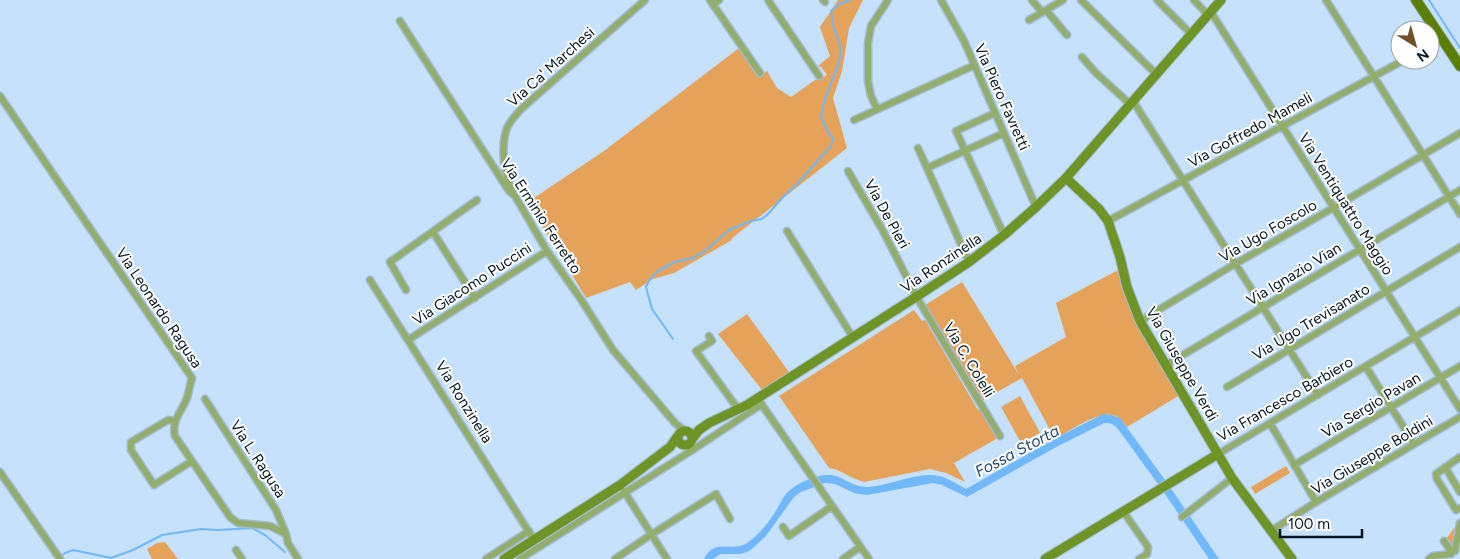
<svg xmlns="http://www.w3.org/2000/svg" width="1460" height="559" font-family="Figtree,sans-serif">
  <style>
    .green { fill: #e4a25a }
    .water { fill: #70b8f9 }
    .lines { fill: none; stroke-linecap: round; stroke-linejoin: round }
    .stream { stroke: #70b8f9; stroke-width: 2 }
    .street-casing { stroke: #a3bcd4; stroke-width: 9 }
    .secondary-casing { stroke: #a3bcd4; stroke-width: 11 }
    .primary-casing { stroke: #a3bcd4; stroke-width: 12 }
    .street { stroke: #92ad6c; stroke-width: 6 }
    .secondary { stroke: #6e9426; stroke-width: 9 }
    .primary { stroke: #597e00; stroke-width: 10 }
    .labels { text-anchor: middle; dominant-baseline: central; stroke-width: 4; stroke-linejoin: round; paint-order: stroke }
    .street-label { font-size: 15px; fill: #051524; stroke: #fff }
    .water-label { font-size: 16px; font-style: italic; fill: #22496a; stroke: #fff }
  </style>
  <rect width="100%" height="100%" fill="#c6e1fb"/>
  <path class="green" d="M838,0H863L849,28L842,71L833,98L847,148L731,239L732,240L674,273L653,279L636,290L630,282L586,298L527,201L528,202L604,151L739,48L759,76L767,71L777,88L791,97L815,80L820,79L827,75L821,67L818,66L830,56L820,27Z
    M1120,269L1180,395L1127,427C1123,422 1119,416 1112,415C1098,411 1068,432 1055,439L1022,378L983,400L925,305L962,282L1019,375L1015,366L1066,337L1056,303Z
    M914,310L922,321L925,320L978,410L981,409L998,438L954,463L965,482L946,473L930,469L864,482C851,479 842,470 829,468L779,396Z
    M747,314L789,372L762,390L718,334Z
    M1020,396L1040,433L1021,443L1001,407Z
    M1286,466L1290,473L1255,494L1251,487Z
    M1458,523L1453,548H1452L1446,539Z
    M165,542L178,559H152L147,549L157,543Z"/>
  <path class="water" d="M1103,414L1112,415L1120,418L1165,480L1158,484L1118,429C1114,424 1111,423 1104,423L1060,445L967,497L942,485L933,483L867,495L854,493L835,484L825,483L801,492L794,497L766,536L752,549L747,552L740,554H721L713,559H704C714,537 732,553 747,543C759,535 770,521 777,509C781,502 784,495 790,490C803,480 824,471 839,477C849,482 857,487 868,487C889,486 919,471 939,476C948,478 957,484 966,489L1056,438Z
    M1170,487L1219,559H1209L1163,491Z"/>
  <g class="lines">
    <path class="stream" d="M1429,0L1460,48
      M673,339L652,309L646,287L650,279L658,271L675,262L693,258L705,251L729,230L751,221L762,219L769,213L782,198L796,185L831,146L833,138L828,132L821,116L825,99L839,62L841,49L833,25L831,11L839,4L850,0
      M56,559L65,553L73,550L111,558L133,550L162,535L201,529L218,530L252,528L265,535L285,552"/>
    <defs>
      <path id="street" d="M710,0L760,73
        M768,0L819,76
        M823,0L825,2
        M941,0L964,41L1036,207
        M1032,0L1042,12
        M1081,0L1156,74
        M1157,0L1191,34
        M1194,0L1208,15
        M1326,0L1460,214
        M713,5L719,0
        M1046,10L1067,35
        M1211,12L1460,409
        M1029,20L1063,0
        M400,21L509,191L515,196L547,251L582,301L613,350L675,423L685,431
        M1430,45L1442,39
        M1082,57L1096,73L1130,104
        M0,96L192,378C190,384 189,392 187,398C182,411 171,421 175,436L230,517L238,523L270,526L286,534L288,543L298,559
        M1133,101L1318,395
        M877,109L871,96L868,81V43L871,26L888,0
        M995,113L956,131L1004,235
        M854,120L975,65
        M918,148L969,262
        M927,168L1004,133
        M848,171L883,231L919,301L1000,436
        M513,191C504,173 500,148 507,128C510,121 516,115 521,109L645,0
        M1108,221L1404,60
        M787,231L852,336
        M433,232L475,298
        M370,280L534,540
        M406,290L390,262L477,200
        M1140,321L1235,264L1333,208L1460,133
        M709,336L712,341L696,351L738,409
        M411,338L547,251
        M1166,365L1460,190
        M1366,367L1414,444
        M1227,387L1460,247
        M205,399L276,510L286,534
        M760,402L869,559
        M175,421L168,420L131,442V450L154,485L192,461
        M1270,423L1316,502
        M1218,454L1460,310
        M1460,457L1436,474L1437,479L1456,510L1460,508
        M1294,465L1460,366
        M1445,467L1460,492
        M0,472L60,559
        M624,491L667,559
        M1123,511L1148,547L1147,554L1139,559
        M1182,517L1232,478
        M783,527L789,536L832,506
        M1271,531L1316,502L1460,417
        M1444,541L1451,551
        M236,550L242,559
        M1455,551L1460,523
        M486,559L529,531
        M520,559L694,449L762,404
        M615,559L652,534L716,494L730,519
        M843,559L860,547
        M1429,559L1433,556L1451,554"/>
      <path id="secondary" d="M1066,178L1099,209L1108,221L1120,257L1127,287L1140,321L1232,478L1292,559
        M678 438a7 7 0 1 1 14 0a7 7 0 1 1-14 0Z
        M692,439L699,430L709,423L747,405L919,295L969,262L1004,235L1036,207L1066,178L1221,0
        M504,559L620,485L670,447L677,437
        M1045,559L1218,454"/>
      <path id="primary" d="M1416,0L1460,66"/>
    </defs>
    <use href="#street" class="street-casing"/>
    <use href="#secondary" class="secondary-casing"/>
    <use href="#primary" class="primary-casing"/>
    <use href="#street" class="street"/>
    <use href="#secondary" class="secondary"/>
    <use href="#primary" class="primary"/>
  </g>
  <g class="labels">
    <g class="street-label">
      <text transform="translate(551 67) rotate(-42)">Via Ca' Marchesi</text>
      <text transform="translate(1002 97) rotate(66)">Via Piero Favretti</text>
      <text transform="translate(1250 130) rotate(-29)">Via Goffredo Mameli</text>
      <text transform="translate(1346 204) rotate(58)">Via Ventiquattro Maggio</text>
      <text transform="translate(887 214) rotate(61)">Via De Pieri</text>
      <text transform="translate(541 216) rotate(57)">Via Erminio Ferretto</text>
      <text transform="translate(1268 231) rotate(-30)">Via Ugo Foscolo</text>
      <text transform="translate(941 263) rotate(-34)">Via Ronzinella</text>
      <text transform="translate(1294 274) rotate(-31)">Via Ignazio Vian</text>
      <text transform="translate(472 284) rotate(-33)">Via Giacomo Puccini</text>
      <text transform="translate(159 308) rotate(56)">Via Leonardo Ragusa</text>
      <text transform="translate(1311 322) rotate(-31)">Via Ugo Trevisanato</text>
      <text transform="translate(969 360) rotate(59)">Via C. Colelli</text>
      <text transform="translate(1182 364) rotate(60)">Via Giuseppe Verdi</text>
      <text transform="translate(1285 399) rotate(-30)">Via Francesco Barbiero</text>
      <text transform="translate(464 402) rotate(58)">Via Ronzinella</text>
      <text transform="translate(1371 405) rotate(-31)">Via Sergio Pavan</text>
      <text transform="translate(1372 455) rotate(-31)">Via Giuseppe Boldini</text>
      <text transform="translate(258 459) rotate(57)">Via L. Ragusa</text>
    </g>
    <g class="water-label">
      <text transform="translate(1017 451) rotate(-28)">Fossa Storta</text>
    </g>
  </g>
  <g transform="translate(1415 45) rotate(143)"><circle r="24" fill="#ffffff" stroke="#9ba1a7"/>
  <path d="M0-4L9 19L0 12L-9 19Z" fill="#724f28"/>
  <text y="-8" font-size="14" font-weight="bold" text-anchor="middle" fill="#051524">N</text>
  </g>
  <path d="M1280 529v8h82v-8" fill="none" stroke="#051524" stroke-width="2.5"/>
  <text x="1288" y="529" font-size="15" fill="#051524" stroke="#ffffff" stroke-width="4" paint-order="stroke">100 m</text>
</svg>
